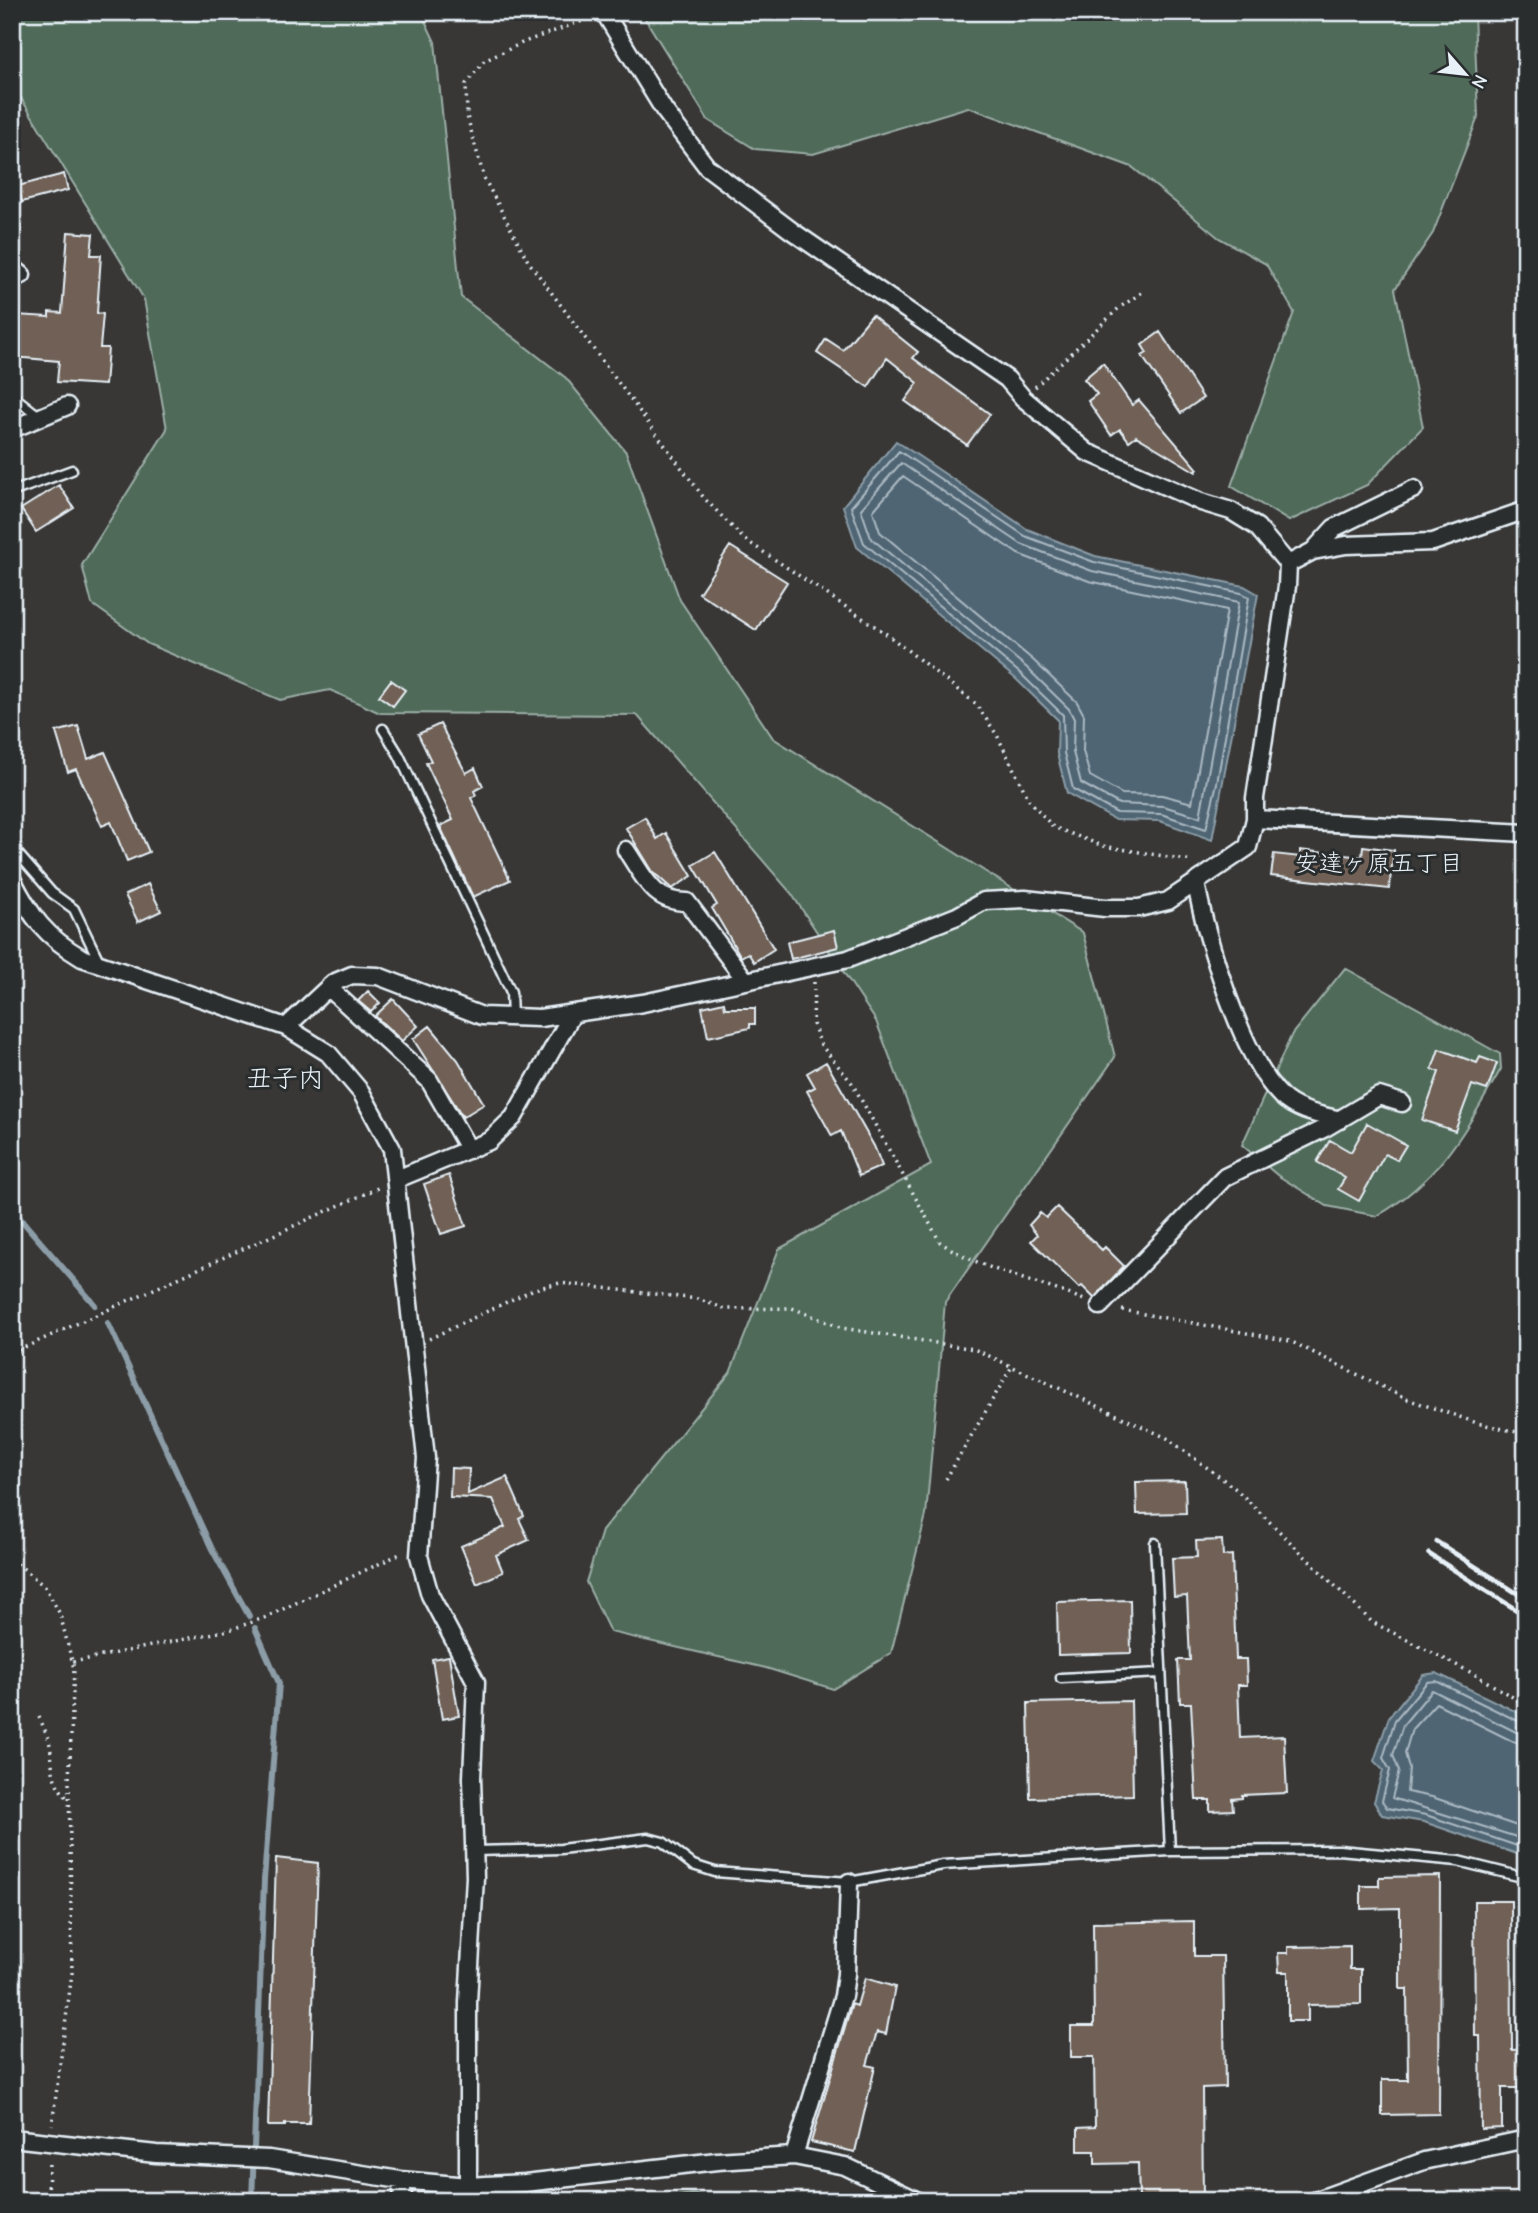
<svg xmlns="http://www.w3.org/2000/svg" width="1538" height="2213" font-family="'Comic Neue','Klee One',sans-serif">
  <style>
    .green { fill: #506a58; stroke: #9caea8; stroke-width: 2 }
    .water { fill: #4f6573; stroke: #8c9da8; stroke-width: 2 }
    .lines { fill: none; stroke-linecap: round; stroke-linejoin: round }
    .shore { stroke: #abb9c3; stroke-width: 2 }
    .stream { stroke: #8c9da8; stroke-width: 6 }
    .building { fill: #6f6155; stroke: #e8f1f8; stroke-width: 2 }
    .lane-casing { stroke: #e8f1f8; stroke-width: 13 }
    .street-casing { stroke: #e8f1f8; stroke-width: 21 }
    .path { stroke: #e8f1f8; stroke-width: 3.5; stroke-dasharray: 2 5; stroke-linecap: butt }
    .lane { stroke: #2a2d2e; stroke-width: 8 }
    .street { stroke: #2a2d2e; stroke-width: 16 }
    .rail { stroke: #e8f1f8; stroke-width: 5 }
    .labels { text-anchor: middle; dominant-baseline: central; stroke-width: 6; stroke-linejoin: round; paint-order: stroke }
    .neighbourhood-label { font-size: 24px; fill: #e8f1f8; stroke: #2a2d2e }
    .quarter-label { font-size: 26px; fill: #e8f1f8; stroke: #2a2d2e }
  </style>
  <rect width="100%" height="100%" fill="#383736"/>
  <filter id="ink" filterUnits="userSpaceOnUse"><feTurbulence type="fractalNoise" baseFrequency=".0143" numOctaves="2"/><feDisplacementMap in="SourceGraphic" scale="14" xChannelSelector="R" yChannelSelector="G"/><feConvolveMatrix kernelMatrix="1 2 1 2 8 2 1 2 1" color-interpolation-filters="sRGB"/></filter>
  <g filter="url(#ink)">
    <path class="green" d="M13,12H421L435,42L461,297L566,378L626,452L680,600L773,738L1083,933L1115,1057L945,1302L926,1515L891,1653L833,1689L766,1668L610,1632L586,1582L602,1531L730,1373L779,1249L931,1165L876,1021L791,893L637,715L380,713L330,690L280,700L148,644L92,604L82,565L167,429L144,299L13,85Z
      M641,12H1474L1478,117L1433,233L1395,289L1423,427L1367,485L1289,521L1231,486L1294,312L1266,264L1219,238L1132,167L968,107L813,154L755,149L708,120Z
      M1345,968L1500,1054L1501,1069C1465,1131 1441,1179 1377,1216L1327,1206L1277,1175L1242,1145L1292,1034Z
      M693,2194L728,2201H638Z"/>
    <path class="water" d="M896,441L1027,529L1095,556L1244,586L1258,594L1212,840L1160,821L1115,820L1067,793L1057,754L1058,720L1016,679L857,547L843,506Z
      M1436,1673L1519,1713L1526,1721V1857L1424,1822L1382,1815L1374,1802L1383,1770L1374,1761L1389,1717L1423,1675Z"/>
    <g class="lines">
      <path class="shore" d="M899,451L1025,536L1094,562L1241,593L1249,597L1217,783L1206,829L1161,814L1117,813L1073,789L1064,753L1063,715L1021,674L864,543L851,507Z
        M901,463L1021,544L1092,571L1239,602L1200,817L1163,806L1119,804L1081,783L1073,752L1074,719L1069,709L1026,667L871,538L861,509Z
        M903,476L1018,554L1089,581L1227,610L1192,803L1162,795L1122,794L1090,776L1083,751L1084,715L1077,702L1033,660L880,532L873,511Z
        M1526,1725L1436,1681L1427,1682L1395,1720L1383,1758L1390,1770L1382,1801L1387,1808L1426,1815L1526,1849
        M1526,1734L1516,1732L1432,1690L1403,1725L1393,1755L1399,1771L1392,1798L1526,1840
        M1526,1744L1512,1741L1436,1703L1412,1729L1405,1753L1409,1768L1407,1792L1432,1797L1526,1829"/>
      <path class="stream" d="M12,1209L95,1305
        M108,1323L212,1549L249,1616
        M252,2201L264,1880L279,1683L255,1628"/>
    </g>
    <path class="building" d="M64,174L68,190L22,202L18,186Z
      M68,232L93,234L91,255H101L97,313L103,314L100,348H108L105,385L57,382L59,361L13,357L16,315L49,317V312L62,313Z
      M872,315L918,352L913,358L990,414L967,445L905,401L918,383L887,358L868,387L817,353L826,339L843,350Z
      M1160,332L1203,398L1181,413L1142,356L1147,353L1142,345Z
      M1103,363L1132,405L1139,400L1198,469L1196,472L1136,436L1129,441L1120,429L1111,435L1088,401L1097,394L1084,379Z
      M59,485L74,508L36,532L21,509Z
      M730,546L787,582L756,630L699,593Z
      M391,680L405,690L393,706L379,696Z
      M440,724L466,773L475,768L483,786L474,791L476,795L471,798L510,880L473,897L440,826L453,820L426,763L431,761L418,734Z
      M78,726L88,759L105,752L149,852L127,861L111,822L102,826L76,769L68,772L56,732Z
      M645,817L657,839L666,833L692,876L672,889L653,872L626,828Z
      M1363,846L1394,850L1389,889L1271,876L1274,854L1300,857V850L1362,857Z
      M715,852L774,949L754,962L748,953L741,957L712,908L717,905L693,865Z
      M148,884L161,911L138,922L125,895Z
      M834,930L838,947L791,959L787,942Z
      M368,991L380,1003L371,1012L358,1001Z
      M393,999L418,1026L402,1041L375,1016Z
      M724,1002L725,1008H755V1024H750V1028L708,1037L702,1007Z
      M430,1026L458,1060L484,1104L463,1117L413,1039Z
      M1439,1049L1477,1063L1480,1057L1497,1063L1487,1090L1472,1085L1455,1131L1422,1120L1439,1072L1432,1069Z
      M826,1062L874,1146L882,1166L859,1176L841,1131L832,1136L807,1091L815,1087L807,1073Z
      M1367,1123L1406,1145L1397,1160L1385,1154L1359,1201L1338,1189L1345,1178L1317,1162L1330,1140L1351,1152Z
      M449,1175L466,1226L441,1234L424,1184Z
      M1057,1207L1102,1250L1105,1247L1124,1266L1094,1298L1082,1286L1079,1288L1031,1241L1037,1235L1029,1225L1040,1213L1046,1218Z
      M451,1468L469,1469L468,1494L507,1477L524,1516L519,1519L529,1540L496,1555L503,1572L477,1584L461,1546L505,1527L493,1499L450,1497Z
      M1185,1481L1186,1513L1137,1514L1136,1482Z
      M1222,1540L1223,1556L1232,1555L1236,1659H1246L1247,1685H1238L1240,1738L1284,1736L1287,1793L1242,1795V1798L1232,1799L1233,1810L1210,1811V1800H1196L1191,1703H1180L1178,1660H1190L1187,1596L1174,1597L1172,1558L1197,1557L1196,1541Z
      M1130,1600L1131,1653L1058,1655L1057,1602Z
      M449,1656L459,1716L442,1719L432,1659Z
      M1131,1701L1133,1795L1030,1798L1028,1703Z
      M276,1858L318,1863L309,2124H285V2126H268Z
      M1440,1876L1439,2114L1382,2115V2080H1408L1407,1989H1400V1908L1361,1909V1886H1379V1877Z
      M1474,1901H1511L1512,2050L1526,2049V2088H1502V2128L1481,2129L1480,2036H1475Z
      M1194,1921V1956H1223L1225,2087L1202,2088L1203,2201H1139L1138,2163L1095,2164V2151H1078V2128L1095,2127L1094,2057H1071V2026H1094L1093,1923Z
      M1350,1946V1969H1361V2004L1308,2005V2021H1288V1972H1279L1278,1953H1288V1947Z
      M865,1978L895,1987L886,2034L877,2032L867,2065L875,2067L855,2152L811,2142L852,2004L857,2006Z"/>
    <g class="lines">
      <defs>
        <path id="lane" d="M12,395L40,417
          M12,492L72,470
          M383,729L399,755L511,992L512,1017
          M12,847L52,893L74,909L100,963
          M1155,1543L1170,1851
          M1061,1678L1161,1673
          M473,1851L561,1849L648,1838L663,1842L693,1865L715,1872L849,1882L943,1865L1170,1851L1339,1850L1458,1861L1526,1878"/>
        <path id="street" d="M604,12L664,110L707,167L792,231L1007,379L1023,398L1087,452L1201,502L1231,511L1257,527L1288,564L1287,586L1255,798V819L1526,833
          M12,267L22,275
          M12,429L67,406
          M1313,551L1334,528L1414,489
          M1288,564L1313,551L1346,545L1433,542L1526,510
          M626,850C644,876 652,902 687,902L746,981
          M12,879C31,917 45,936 82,958L286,1027L328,1053L361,1092L392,1149L426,1458L419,1556L430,1595L476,1682L472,1778L475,1877L468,2002V2186
          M1196,883C1206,938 1242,1058 1281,1096C1296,1111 1320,1115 1340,1120
          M328,987L429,1080L469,1150
          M286,1027L333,983L352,975L378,976L482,1016L540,1018L643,1003L848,959L957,916L984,901L1025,899L1105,908H1139L1168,901L1248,847L1255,819
          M397,1179L489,1141L514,1117L573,1013
          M1100,1306L1225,1177L1325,1128L1379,1096L1402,1103
          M12,2138L156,2154L269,2159L400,2180L468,2186L525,2183L717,2161L794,2156L845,2166L918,2201
          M794,2156L843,1996L846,1974L849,1882
          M400,2180L404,2201
          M1314,2201L1424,2161L1526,2139"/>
      </defs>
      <use href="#lane" class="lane-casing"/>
      <use href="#street" class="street-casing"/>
      <path class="path" d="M588,19L524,42L484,61L466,84L467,116L484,178L528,261L704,498L744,539L888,635L976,704L997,735L1029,800L1053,827L1103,846L1193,861
        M1035,387L1119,308L1144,291
        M814,982L813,1024L821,1045L852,1083L940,1242C983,1271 1037,1281 1084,1300
        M1122,1310L1290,1341L1407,1399L1477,1423L1526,1434
        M429,1339L534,1289L560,1283L697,1299L726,1309L792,1308L842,1328L974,1349L1167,1438L1236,1489L1372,1622L1474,1674L1526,1705
        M12,1353L380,1187
        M946,1479L1011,1368
        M12,1559L45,1587L60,1614L74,1669L69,1780L72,1973L52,2125
        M73,1662L229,1630L264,1618L402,1553
        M39,1717C43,1726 48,1736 50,1745C54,1770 49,1778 68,1799
        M48,2201L49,2161"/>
      <use href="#lane" class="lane"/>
      <use href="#street" class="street"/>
      <path class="rail" d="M1437,1542L1526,1599
        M1429,1554L1526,1616"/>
    </g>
  </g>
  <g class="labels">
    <g class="neighbourhood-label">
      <text x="1379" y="863">安達ヶ原五丁目</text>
    </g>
    <g class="quarter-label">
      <text x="285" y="1079">丑子内</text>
    </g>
  </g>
  <rect width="1538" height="2213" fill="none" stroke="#2a2d2e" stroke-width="42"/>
  <rect x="21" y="21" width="1496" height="2171" fill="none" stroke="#e8f1f8" stroke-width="2.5" filter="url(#ink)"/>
  <g transform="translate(1465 74) rotate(118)" stroke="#2a2d2e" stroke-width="5" paint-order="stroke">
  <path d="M0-5L12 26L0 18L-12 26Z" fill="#e8f1f8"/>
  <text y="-10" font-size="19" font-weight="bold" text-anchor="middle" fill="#e8f1f8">N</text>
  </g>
</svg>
